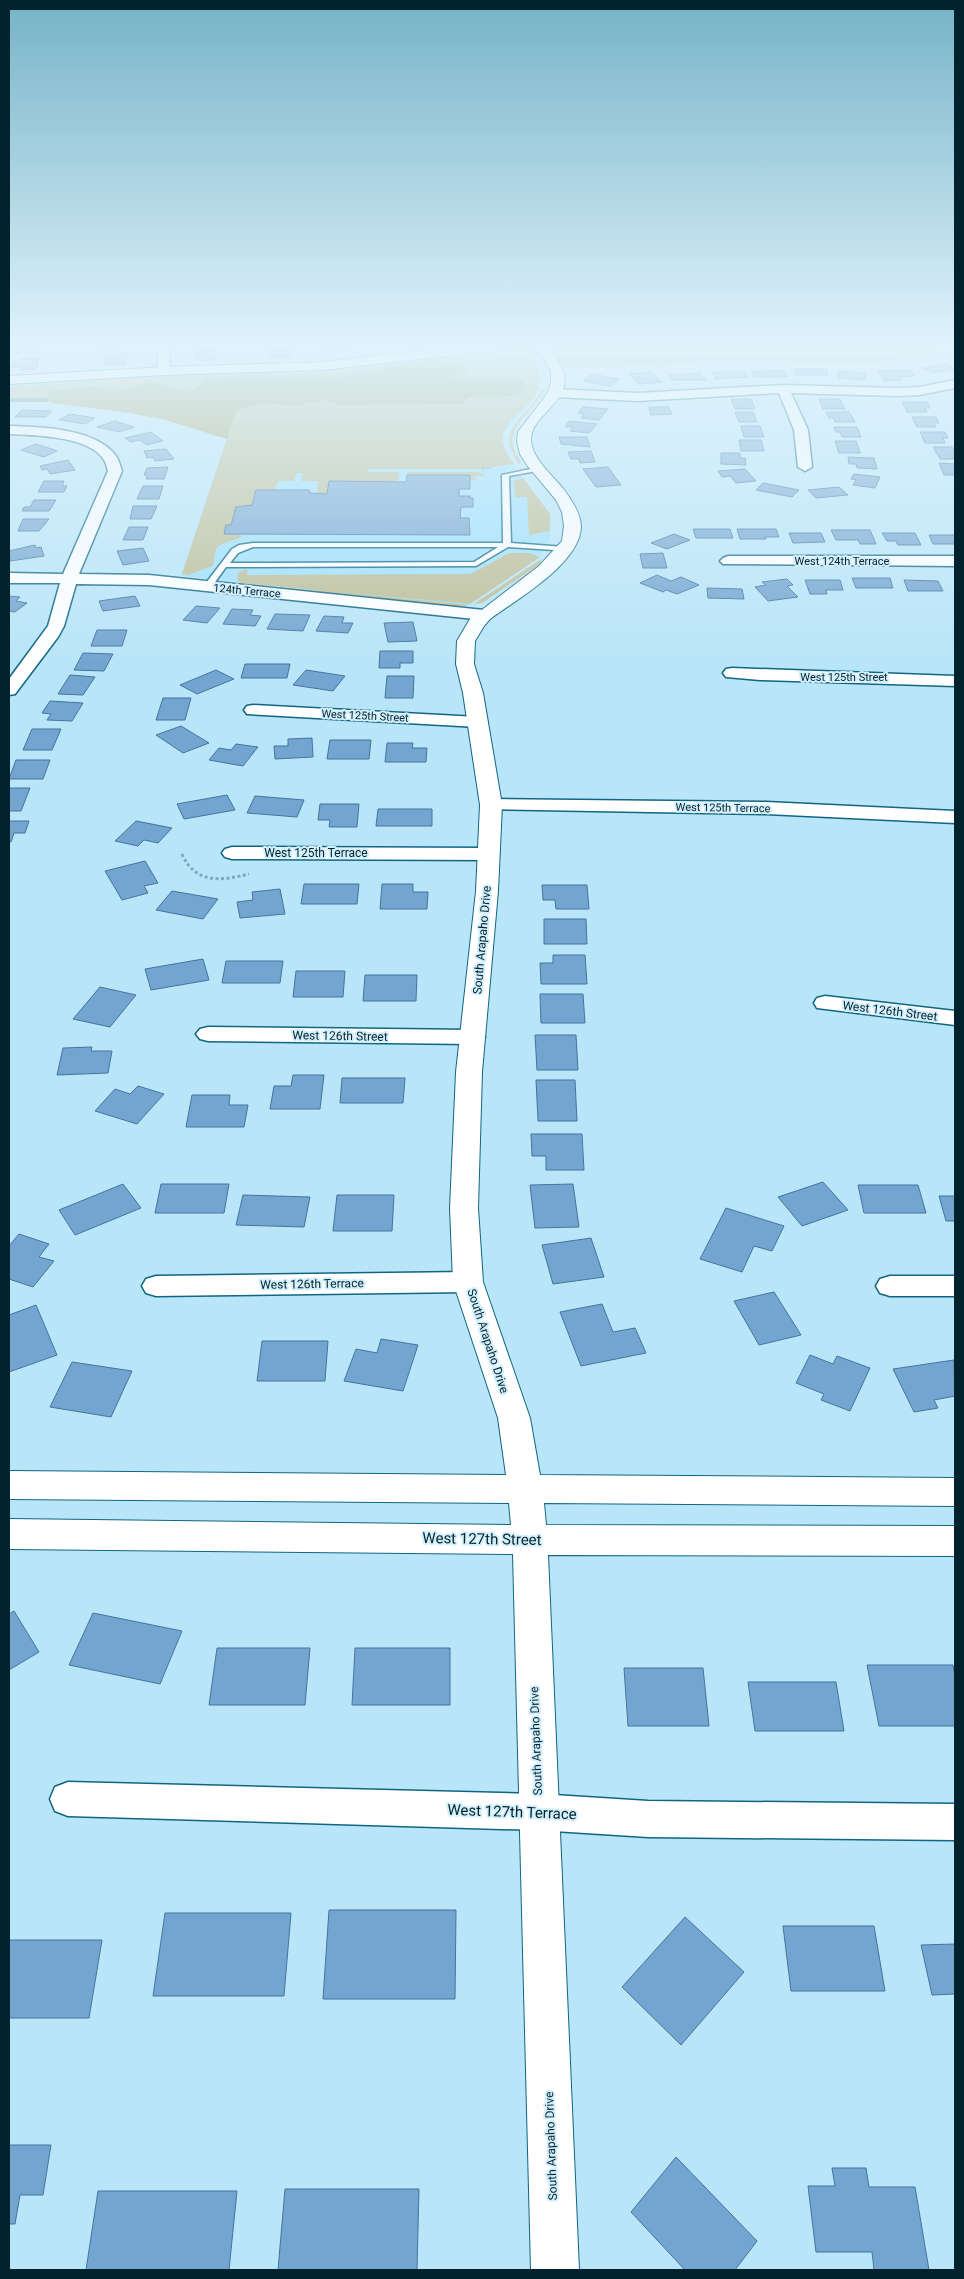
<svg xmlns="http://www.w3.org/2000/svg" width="964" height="2279" font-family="Roboto,sans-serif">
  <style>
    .built { fill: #9ee0fc }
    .green { fill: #bebd95 }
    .forest { fill: #a4a264 }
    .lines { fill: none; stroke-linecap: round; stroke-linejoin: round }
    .stream { stroke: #4c8777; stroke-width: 4 }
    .building { fill: #74a5d0; stroke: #43759f }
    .lane-casing { stroke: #106682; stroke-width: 3 }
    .street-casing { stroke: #106682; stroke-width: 3 }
    .secondary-casing { stroke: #106682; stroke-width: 2 }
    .path-far1 { stroke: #80a9b9; stroke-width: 2; stroke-dasharray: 2 1; stroke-linecap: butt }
    .path { stroke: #80a9b9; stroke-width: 3; stroke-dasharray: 3 2.5; stroke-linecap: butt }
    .lane { fill: #fff; fill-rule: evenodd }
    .street { fill: #fff; fill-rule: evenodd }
    .secondary { fill: #fff; fill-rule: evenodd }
    .labels { text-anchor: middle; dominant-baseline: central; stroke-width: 4; stroke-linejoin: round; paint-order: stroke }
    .far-street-label { font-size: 11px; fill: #02232e; stroke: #d3effc }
    .street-label { font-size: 12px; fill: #02232e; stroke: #d3effc }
    .near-street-label { font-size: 15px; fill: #02232e; stroke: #d3effc }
  </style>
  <rect width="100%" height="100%" fill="#b9e5f8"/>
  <path class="built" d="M531,403L504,432L502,444L506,456L545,508L550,524V539L540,557L467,606L181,576L236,411Z"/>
  <path class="green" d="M548,344H955V345C887,374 809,361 737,360C709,360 681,364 653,366L650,364L585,368L565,367Z
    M517,347L522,348L478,353C489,353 515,346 524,350C529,351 534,360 536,364C553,401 512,408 504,432C500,444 508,456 514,464L478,469H368L367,472H399L398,481H329L327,494L317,493L318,481H301L303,473H297L294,481H278L274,490L256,491L252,505L236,507L231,525L226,526L224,534H240L242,537L224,543L216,548L213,566L188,575L182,574L236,411L261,403L296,406L322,400L337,405L474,396L511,397L462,379H453L454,376H462L371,369L335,377L253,376L205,378C201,383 195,393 188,391C176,388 164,384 151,383C139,382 130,390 118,391C94,393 70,392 45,393L50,398H9V386L152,377L313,372L456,355L310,371L152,376L9,384L169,374L291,371Z
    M541,390H545C531,416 497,430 521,462L519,464C493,427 526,421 541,390Z
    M407,472H479L484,474V476H476L475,480H470V475H407Z
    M523,478L550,514V531L529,535L527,497H515L514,481Z
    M509,553H529L540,557L470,604L240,583L237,579L238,573L245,569L248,570L247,575L471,574Z
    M541,559L540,564L482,603L474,604Z
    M243,585L328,591L468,605L460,607L337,594L250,587Z"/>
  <path class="forest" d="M429,359L462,362L468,373L454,376V379H514L524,381L527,386C511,404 488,393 467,398L463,404L337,405L322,400L296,406L261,403L236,411L227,439L162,419L129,413L51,403L49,397L45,392L99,386C116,399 130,385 146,383C159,381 183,392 191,391C197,390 201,383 205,378L253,376L335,377Z"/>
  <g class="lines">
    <path class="stream" d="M9,400H47"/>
  </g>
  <path class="building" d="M16,344H45L38,345V353L16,354Z
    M94,344H114L116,349L96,351Z
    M347,344L352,351H326L322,345Z
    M270,348H293L292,357H269Z
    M215,349L216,360L196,361L195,350Z
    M128,353L125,365H104L107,354Z
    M22,358H39L37,369L20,370L21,367L11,368L13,361H21Z
    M944,364L955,369L934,373L922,368Z
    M794,369H826L828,375H796Z
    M909,370L915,376L898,377L901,380L885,381L877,371Z
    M764,371H784L787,377H754L752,372Z
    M838,371L866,373L865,380L838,378Z
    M651,372L662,382L639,384L629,374Z
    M712,372H744L747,377L715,379Z
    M700,373L707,380H673L669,375Z
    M592,374L620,379L610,386L584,381Z
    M731,399H751L755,409H735Z
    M819,399H840L845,409H823Z
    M902,402H927L930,408H925L927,412H907Z
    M583,407L608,409L599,420L581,418L584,414L578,413Z
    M649,407H669L672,414L651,415Z
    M22,410L52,411L46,417H15Z
    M735,412H753L757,422H739Z
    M826,412H849L855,422H835L833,418H829Z
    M70,414L95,418L85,424L59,420Z
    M912,417H936L939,423H933L936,427H917Z
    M115,421L134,427L120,432L97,427Z
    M569,421L597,424L589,433L570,431L573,427H565Z
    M741,426H760L764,437H744Z
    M834,427H857L861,437H842L840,432H836Z
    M151,432L163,441L146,445L140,440L131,442L125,438Z
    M920,432H945L948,438H943L945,443H925Z
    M559,437H587L590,447L561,444Z
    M739,440H761L764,451H741Z
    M835,441H856L860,453H839Z
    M36,444L52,449L57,451L44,457L21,450Z
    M933,447H952L955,451V459H940Z
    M166,449L174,459L155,461L153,457L147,458L144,451Z
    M591,451L595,462L580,463L579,459H571L568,452Z
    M721,453H740V458H745L746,465L721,464Z
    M848,457L874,458L877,469L857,468L856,464H849Z
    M68,460L75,470L50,474L47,469L42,470L40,466Z
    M939,463L955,464V475H944Z
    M168,467L164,479H146L147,475H144L147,468Z
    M608,467L621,485L596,487L583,469Z
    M745,469L756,481L736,483L730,476L722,477L718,471Z
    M854,474L880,477L875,488L853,485L856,480L851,479Z
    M407,475H470V489H459V496H470V498H473V507H461L460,518H469L470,535L224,534L226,525H231L236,507L252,505L256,490H309L310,493L327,494L329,481L406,482Z
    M44,481H64L62,486H67L64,492H38Z
    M763,483L799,490L792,497L756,490Z
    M143,486H163L159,499H137Z
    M839,487L848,495L816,498L808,490Z
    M34,500H56L49,511H22L24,507H30Z
    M133,506H157L151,519H130Z
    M23,519H49L39,531H18Z
    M129,527H148L143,540H123Z
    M693,529H730L733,538H696Z
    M737,529H776L779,537H765L766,539H740Z
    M831,530H870L876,544H860L858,540H836Z
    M789,533H821L825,542L793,543Z
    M882,533H915L921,545H898L896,541H887Z
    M674,534L690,540L667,549L651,543Z
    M929,535H955V544H933Z
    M35,545L36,548L41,547L44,556L10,561L9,551Z
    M143,548L149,561L123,565L117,551Z
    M663,553L667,568H643L640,554Z
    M657,575L671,581L681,577L699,585L677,594L666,590L663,592L640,583Z
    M852,578H890L893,588H856Z
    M787,579L793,585L787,586L798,597L768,601L755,587L766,585L762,582Z
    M805,580H840L843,590H826L827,594H810Z
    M904,580L938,581L943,591H908Z
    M707,588L742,589L744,599L708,598Z
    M9,596L20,597L16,601L27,603L15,612L9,611Z
    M135,596L140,606L103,611L99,601Z
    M196,606L220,608L207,623L183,620Z
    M232,609L253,610L250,615L261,616L255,626L223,624Z
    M275,614L310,615L303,631L267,629Z
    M324,616L344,617L342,623H353L348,633L316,631Z
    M413,622L417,641L388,642L384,623Z
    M97,630H127L122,646H91Z
    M380,651H413V663H400V668H379Z
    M83,653L113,654L104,671L74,670Z
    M245,664H290L287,678H241Z
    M216,670L234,679L197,694L180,685Z
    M306,670L345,676L333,691L293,685Z
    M70,675L95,677L83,695L58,694Z
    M387,676H414L413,698H385Z
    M163,698H191L185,720H156Z
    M50,701L83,703L72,721L47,720L51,714L42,713Z
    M181,726L209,743L183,753L156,735Z
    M32,729H61L52,750H23Z
    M312,738L313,757L275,759L274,746H288V739Z
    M330,740H371L369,759H327Z
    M387,743H413L412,748H427L426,762H385Z
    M236,744L258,747L243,766L209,760L219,748L231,750Z
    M16,760H50L43,779H9Z
    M9,788H30L21,811H9Z
    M227,795L235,810L184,819L177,804Z
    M255,796L304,800L297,817L247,813Z
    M320,804H359L357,827H329L330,820H318Z
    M378,809H432V826H376Z
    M9,821H29L25,833H14L11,842H9Z
    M136,821L172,828L158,843L144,840L138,846L115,841Z
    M145,861L158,883L144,886L148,893L122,900L105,871Z
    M304,884H359L357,904H301Z
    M382,884H413V892H428L427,909H380Z
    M542,885H587L589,909H556L555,900H543Z
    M280,889L285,914L240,918L237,902L253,900L252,892Z
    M172,891L218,899L203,919L156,910Z
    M544,919H586L587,944H544Z
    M553,955H585L587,984H541L540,963H553Z
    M203,959L209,980L151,990L145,969Z
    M226,961H283L280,983H222Z
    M296,971H345L343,997H293Z
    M365,975H417L416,1001H363Z
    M100,987L136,995L110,1027L73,1019Z
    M540,994H583L585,1023H541Z
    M535,1035H576L578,1070H537Z
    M92,1047L91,1051H112L108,1073L57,1075L63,1048Z
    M293,1075H324L320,1109H270L274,1086H291Z
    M342,1078H405L403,1103H340Z
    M536,1080H575L577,1121H538Z
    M138,1086L164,1094L137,1124L95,1111L115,1089L130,1094Z
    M192,1095H230L229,1105H248L244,1127H186Z
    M531,1134H582L584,1170H546V1156H532Z
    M823,1182L848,1210L802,1226L778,1197Z
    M123,1184L141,1208L75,1235L59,1210Z
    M161,1184H229L224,1213H155Z
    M573,1184L579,1227L535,1228L530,1185Z
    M858,1185H918L926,1213H864Z
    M243,1195L310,1197L304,1227L236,1225Z
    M337,1195H394L392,1231H333Z
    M939,1196H955V1221H946Z
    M726,1208L784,1226L772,1251L754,1246L742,1272L700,1259Z
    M19,1234L49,1244L39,1257L54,1261L33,1287L9,1279V1246Z
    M591,1238L604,1277L553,1284L542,1245Z
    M774,1292L801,1335L759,1345L734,1301Z
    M602,1304L613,1332L635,1328L646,1353L581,1366L560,1312Z
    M36,1305L57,1355L9,1372V1315Z
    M381,1339L418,1345L403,1391L344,1381L356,1349L377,1353Z
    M262,1341H328L325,1381H257Z
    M810,1355L833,1364L837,1356L870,1368L850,1411L821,1400L824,1394L796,1383Z
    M954,1360L955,1396L934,1400L938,1408L914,1412L893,1369Z
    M72,1362L132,1371L111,1417L50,1407Z
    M14,1611L39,1652L9,1670V1614Z
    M93,1613L182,1631L160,1684L69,1665Z
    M217,1648H310L305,1705H209Z
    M355,1648H450V1705H352Z
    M867,1665H953L955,1676V1726H879Z
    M624,1668H703L709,1726H628Z
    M748,1682H836L844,1731H755Z
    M329,1910H456L455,1999H323Z
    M165,1913H291L284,1996H153Z
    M685,1917L744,1972L681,2045L622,1987Z
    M783,1926H874L885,1991H791Z
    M9,1940H102L89,2018H9Z
    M955,1944V1994L932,1995L921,1945Z
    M9,2145H51L43,2195H20L15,2224H9Z
    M676,2157L757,2241L735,2270H685L631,2212Z
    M832,2168H866L869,2187H915L929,2270H874L872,2252H816L808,2186H835Z
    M285,2189H419L417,2270H278Z
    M98,2191H237L229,2270H86Z"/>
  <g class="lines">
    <defs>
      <path id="lane" d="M540,467L542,468V470L509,476L511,543L566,547H569V551L508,547L476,566L226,567L210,589L203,587L232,549L239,545L253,543H503L502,475ZM253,547H498L474,562L230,563L238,553Z"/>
      <path id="street" d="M157,344H169L170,371L168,374H160L158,371Z
        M955,380V388L919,395L898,396L791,393L808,430L812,467L805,471L798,467L794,430L779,393L638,401L555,397L549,393L555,389L638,393L783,385L898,388L919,387Z
        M9,426C40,427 96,428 116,456C119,460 120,466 122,471L79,574L149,575L484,610L490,612L492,615L490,618L484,620L149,585L76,584L64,626L58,637L15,694L9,695V679L48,626L60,583H9V573L63,574L108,471C107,468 106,463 104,460C90,436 34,435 9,434Z
        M728,556H955V566L723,564L720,561L723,558Z
        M732,668L955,676V686L760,680L726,677L723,673L726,669Z
        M253,705L478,717L484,718L487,722L484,726L478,727L247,714L244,710L247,706Z
        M491,799L766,802L955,811V823L766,814L484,809L481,805L484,801Z
        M232,847L489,848L496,850L499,854L496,858L489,860L232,859L225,857L222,853L225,849Z
        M825,996L955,1011V1025L817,1008L814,1003L817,998Z
        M208,1027L473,1030L481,1032L485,1037L481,1042L473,1044L208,1041L200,1039L196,1034L200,1029Z
        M468,1272L478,1275L482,1282L478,1289L468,1292L156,1296L146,1293L142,1286L146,1279L156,1276Z
        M890,1276H955V1296H890L880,1293L876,1286L880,1279Z
        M68,1782L538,1794L648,1801L955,1804V1840L648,1837L538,1830L68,1816L55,1811L50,1799L55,1787Z"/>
      <path id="secondary" d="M482,344H544C551,350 556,357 560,365C580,400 529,413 531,441C533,459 550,473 560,485C570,497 580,511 581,526C581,563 517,599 490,619L484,626L475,641L474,664L483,693L502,805L498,891L482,1072L478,1208L483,1282L530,1418L540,1475L955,1478V1506L544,1503L546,1525L955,1526V1556L548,1555L579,2270H531L513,1554L9,1549V1519L511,1525L509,1503L9,1499V1471L506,1475L498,1418L453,1282L450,1208L456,1072L476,891L480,805L463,693L456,664L457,641L470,619L539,566L562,541L564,526L562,512L556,500L527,465L520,454L517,441L518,432L547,394L551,383V371L544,359L534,349L524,345L518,348L322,370L164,375L9,384V376L164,367L322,362Z"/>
    </defs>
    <use href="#lane" class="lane-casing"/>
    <use href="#street" class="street-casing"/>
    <use href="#secondary" class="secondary-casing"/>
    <path class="path-far1" d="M483,470L482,468H492"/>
    <path class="path" d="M182,854C195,884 221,881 249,874"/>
    <use href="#lane" class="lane"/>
    <use href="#street" class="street"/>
    <use href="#secondary" class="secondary"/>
  </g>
  <linearGradient id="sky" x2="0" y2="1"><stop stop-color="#76b3c7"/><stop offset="0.52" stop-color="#e0f3fc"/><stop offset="1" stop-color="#e0f3fc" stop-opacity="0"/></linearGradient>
  <rect width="964" height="663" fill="url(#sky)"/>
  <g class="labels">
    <g class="far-street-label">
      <text x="842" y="561">West 124th Terrace</text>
      <text transform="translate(247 591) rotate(5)">124th Terrace</text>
      <text x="844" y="677">West 125th Street</text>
      <text transform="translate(365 716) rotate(3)">West 125th Street</text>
      <text transform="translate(723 808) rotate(1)">West 125th Terrace</text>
    </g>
    <g class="street-label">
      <text x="316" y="853">West 125th Terrace</text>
      <text transform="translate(482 940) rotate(-85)">South Arapaho Drive</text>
      <text transform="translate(890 1011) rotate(7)">West 126th Street</text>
      <text transform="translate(340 1036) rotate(1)">West 126th Street</text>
      <text transform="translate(312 1284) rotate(-1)">West 126th Terrace</text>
      <text transform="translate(488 1341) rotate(72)">South Arapaho Drive</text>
      <text transform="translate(536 1741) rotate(-92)">South Arapaho Drive</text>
      <text transform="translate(551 2146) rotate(-92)">South Arapaho Drive</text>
    </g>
    <g class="near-street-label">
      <text transform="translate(482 1539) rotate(1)">West 127th Street</text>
      <text transform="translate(512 1812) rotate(2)">West 127th Terrace</text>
    </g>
  </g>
  <rect width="964" height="2279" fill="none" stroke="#02232e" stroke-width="20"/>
</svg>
